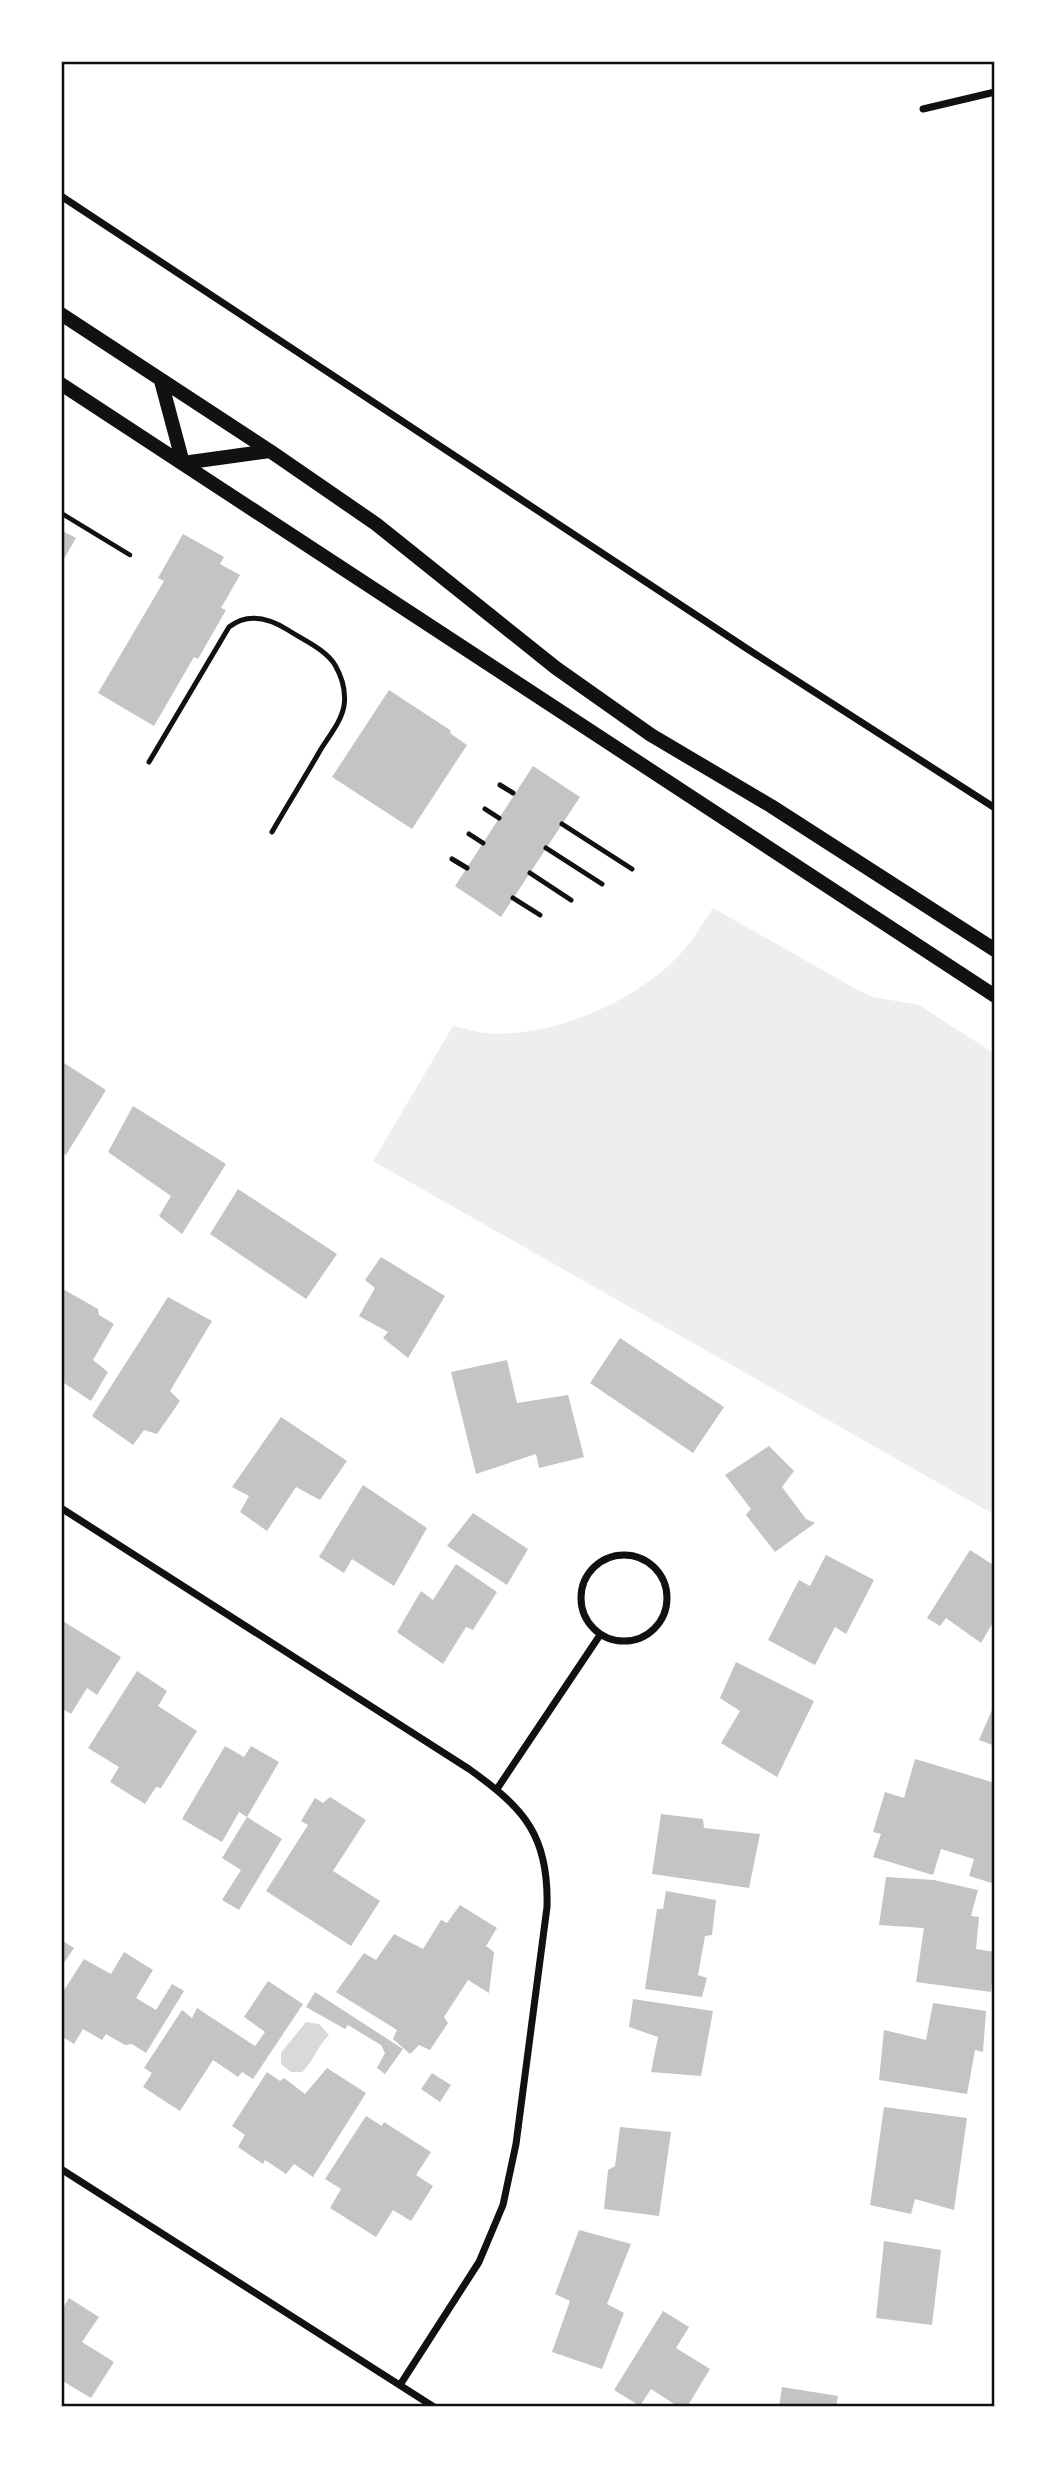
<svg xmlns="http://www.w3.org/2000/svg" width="1056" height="2468" font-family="Georgia,serif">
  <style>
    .green { fill: #eee }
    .water { fill: #d9d9d9 }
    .building { fill: #c4c4c4 }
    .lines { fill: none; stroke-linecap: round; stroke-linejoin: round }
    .path { stroke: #111; stroke-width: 4.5 }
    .service { stroke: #111; stroke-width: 5 }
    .minor { stroke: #111; stroke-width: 7 }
    .secondary { stroke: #111; stroke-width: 14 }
    .neatline { fill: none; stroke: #111; stroke-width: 2.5 }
  </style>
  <rect width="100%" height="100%" fill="#fff"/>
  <path class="green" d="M713,908L856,989L873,997L919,1005L995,1054V1515L373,1161L453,1026C464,1028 474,1032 485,1033C551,1039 638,1001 682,952C694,939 703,922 713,908Z"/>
  <path class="water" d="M306,2022L319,2024L329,2035C317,2046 314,2061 302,2072H291L281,2064V2053Z"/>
  <path class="building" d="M61,530L76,538L61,564Z
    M183,534L224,557L220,564L240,575L221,608L226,610L198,659L194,657L154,726L98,693L164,581L158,578Z
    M389,690L450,730L451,734L467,745L412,829L332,777Z
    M533,766L580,797L501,917L455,886Z
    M61,1061L106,1090L66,1155L61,1152Z
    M133,1106L226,1164L182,1234L159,1216L171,1196L108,1152Z
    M238,1189L337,1254L306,1299L210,1234Z
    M381,1257L445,1296L408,1358L383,1338L388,1332L359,1316L375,1288L365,1280Z
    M61,1288L98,1309L99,1315L114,1324L93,1360L108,1372L91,1401L61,1381Z
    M168,1297L212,1321L170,1391L180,1401L157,1434L144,1430L133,1445L92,1416Z
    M620,1338L724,1407L693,1453L590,1383Z
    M507,1360L517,1403L568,1395L584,1457L539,1468L536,1454L476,1474L451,1372Z
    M281,1417L347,1461L320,1500L296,1487L267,1531L240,1512L249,1496L232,1487Z
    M769,1446L794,1471L782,1487L806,1519L815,1523L775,1552L746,1515L751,1509L725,1475Z
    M363,1485L427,1528L394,1586L352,1559L344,1573L319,1557Z
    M473,1513L528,1549L507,1585L447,1546Z
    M970,1550L995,1566V1619L981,1643L946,1618L940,1626L927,1618Z
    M826,1555L874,1580L846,1634L835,1627L815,1665L768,1640L799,1580L810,1586Z
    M456,1564L497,1592L473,1630L466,1627L443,1664L397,1632L421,1591L433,1600Z
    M61,1620L121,1657L97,1695L87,1688L71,1714L61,1708Z
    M736,1662L814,1701L777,1777L721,1743L740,1711L720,1698Z
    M137,1671L167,1691L158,1706L197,1731L161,1788L156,1787L145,1804L110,1782L119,1767L88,1748Z
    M995,1703V1746L979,1740Z
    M225,1746L244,1757L251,1746L279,1762L247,1817L239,1812L222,1842L182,1819Z
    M915,1759L995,1783V1884L969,1876L974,1859L941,1849L933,1875L873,1857L881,1834L873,1832L885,1792L904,1798Z
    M330,1797L366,1820L333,1871L380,1901L351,1946L266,1891L308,1825L301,1821L315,1798L323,1803Z
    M661,1814L703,1819L704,1828L760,1834L749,1888L652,1874Z
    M247,1817L282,1839L239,1910L222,1900L241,1870L222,1858Z
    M886,1877L934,1880L978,1890L971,1916L979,1917L976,1949L995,1952L991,1992L916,1982L924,1928L879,1925Z
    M666,1891L716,1900L712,1935L705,1936L698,1975L707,1978L702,1997L645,1989L657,1909H663Z
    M460,1905L497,1928L486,1946L494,1952L489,1993L468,1980L444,2017L448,2023L430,2050L419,2045L410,2054L393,2039L397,2030L336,1992L364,1953L376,1960L394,1934L423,1949L441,1920L447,1923Z
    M61,1940L74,1948L61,1967Z
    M124,1952L153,1970L136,1998L156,2010L172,1984L184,1991L146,2053L132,2044L125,2045L106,2034L102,2040L83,2029L74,2044L61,2036V1995L84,1959L111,1974Z
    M268,1981L303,2004L253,2079L242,2072L238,2077L213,2060L180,2111L143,2087L152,2073L144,2068L182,2010L192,2018L197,2008L255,2046L265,2032L244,2017Z
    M315,1992L403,2049L385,2074L377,2068L385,2053L381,2045L348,2025L345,2029L306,2007Z
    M633,1999L713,2011L701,2076L651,2072L658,2037L629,2027Z
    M933,2003L986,2011L983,2052L975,2050L967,2094L879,2080L884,2030L926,2040Z
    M327,2068L366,2093L313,2177L294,2164L286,2174L265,2160L263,2164L238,2147L245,2135L232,2126L267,2072L280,2081L284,2078L305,2094Z
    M432,2073L451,2085L440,2102L421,2089Z
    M884,2107L967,2118L954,2210L915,2199L911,2214L870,2205Z
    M366,2116L382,2126L384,2122L431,2152L416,2175L433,2186L411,2221L393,2210L376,2237L330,2208L341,2189L325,2179Z
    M620,2127L671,2132L659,2216L604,2209L608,2170L615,2166Z
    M579,2230L631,2244L607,2304L624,2313L602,2369L552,2352L570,2301L555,2294Z
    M884,2241L941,2250L932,2325L876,2318Z
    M69,2298L99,2317L82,2342L114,2362L91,2398L61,2380V2311Z
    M663,2311L689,2327L676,2348L710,2369L687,2407H679L651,2389L640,2406L614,2390Z
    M782,2387L838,2396L836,2407H779Z"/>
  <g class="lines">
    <path class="path" d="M61,513L130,555"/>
    <path class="service" d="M149,762L229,627C248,612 269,618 288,630C303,640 325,649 335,665C342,677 346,692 344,706C341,722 329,736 321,749C305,777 288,804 272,832
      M500,785L513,793
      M485,809L499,818
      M562,824L632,869
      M469,834L483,843
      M546,848L602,884
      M452,859L467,868
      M530,873L571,900
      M513,898L540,915"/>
    <path class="minor" d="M923,109L995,92
      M61,196L749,650L995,808
      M61,1508L469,1769C525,1809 549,1836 547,1907L516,2144L503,2205L479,2262L400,2385
      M581 1598a43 43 0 1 1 86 0a43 43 0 1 1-86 0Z
      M497,1789L600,1635
      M61,2169L434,2407"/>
    <path class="secondary" d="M61,314L270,451L376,524L556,668L651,735L771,806L995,950
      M161,381L183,463L270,451
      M61,384L995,996"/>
  </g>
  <rect width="1056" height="2468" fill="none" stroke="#ffffff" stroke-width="126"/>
  <rect x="63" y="63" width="930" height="2342" class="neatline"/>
</svg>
